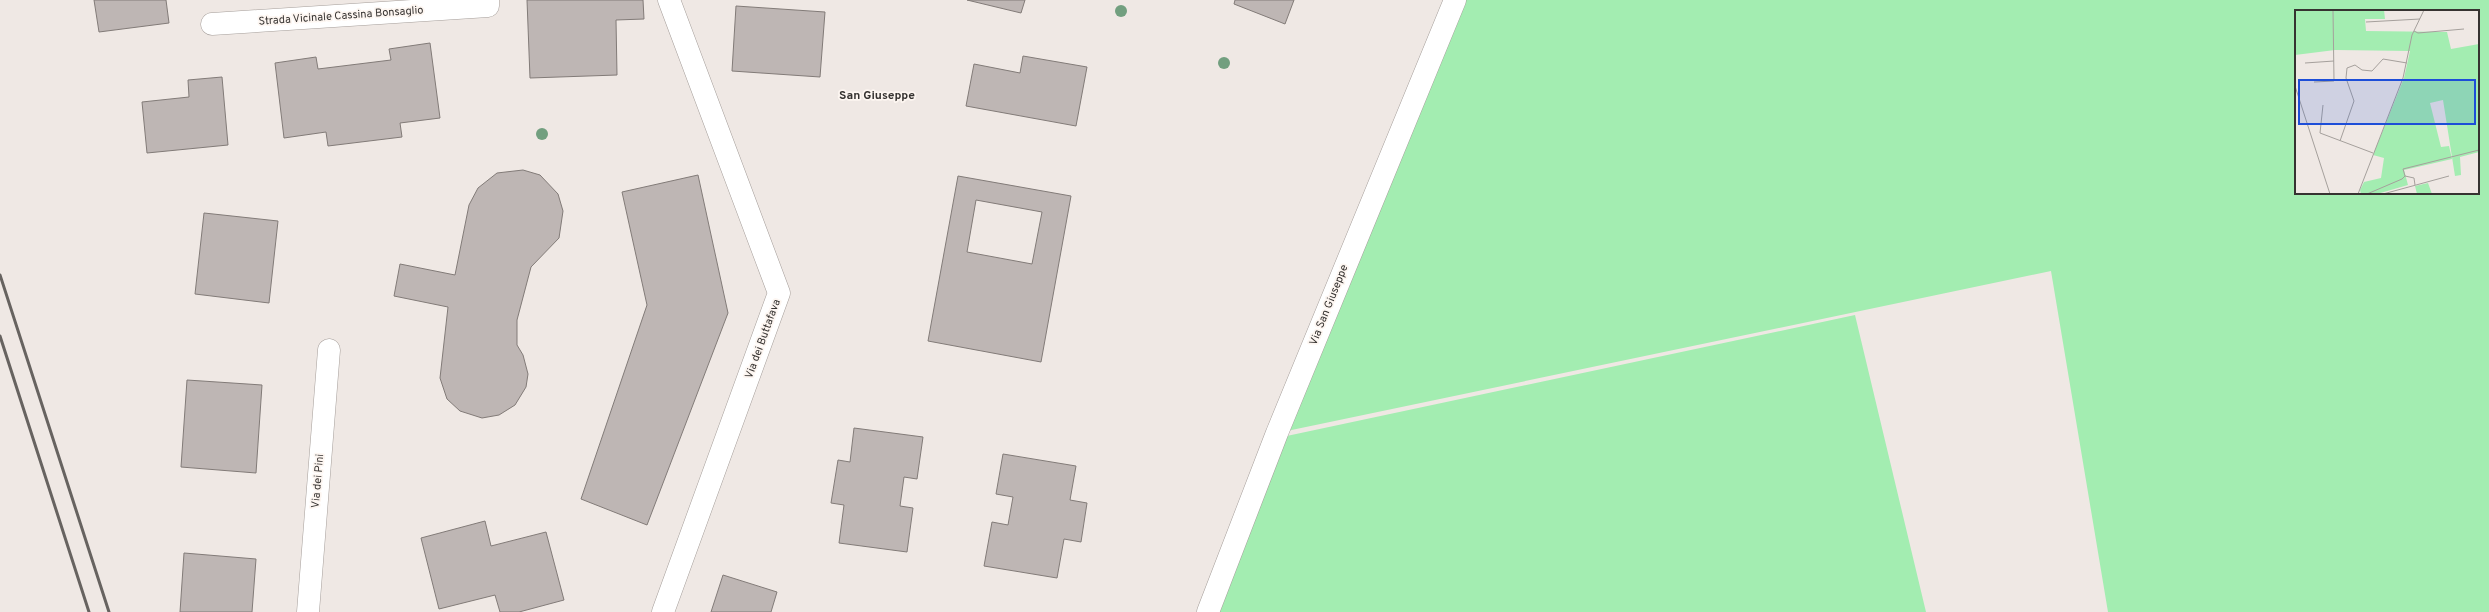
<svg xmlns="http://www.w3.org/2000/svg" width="2489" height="612" font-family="Overpass,sans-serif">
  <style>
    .green { fill: #a3edb1; fill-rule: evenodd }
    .building { fill: #beb6b4; stroke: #827b78; fill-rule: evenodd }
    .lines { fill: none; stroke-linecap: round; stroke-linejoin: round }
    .minor-casing { stroke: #a59e9a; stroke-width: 23 }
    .minor { stroke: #fff; stroke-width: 22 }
    .rail { stroke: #676360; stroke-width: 3 }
    .tree { fill: #729f7f }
    .labels { text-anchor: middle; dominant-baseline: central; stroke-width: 3.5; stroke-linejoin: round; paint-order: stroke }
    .street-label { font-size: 11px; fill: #363331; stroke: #fdf6f1 }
    .neighbourhood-label { font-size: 12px; font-weight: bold; fill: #363331; stroke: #fdf6f1 }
    .inset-road { fill: none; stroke: #a5a09c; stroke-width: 1 }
    .view { fill: #1d4ed8; fill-opacity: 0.15; stroke: #1d4ed8; stroke-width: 2 }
    .inset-edge { fill: none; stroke: #363331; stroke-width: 2 }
  </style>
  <rect width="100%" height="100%" fill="#efe8e4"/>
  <path class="green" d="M1463,0H2489V612H2108L2051,271L1282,432ZM2296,11H2478V193H2296Z
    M1855,315L1926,612H1218L1282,437Z"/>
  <path class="building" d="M94,0H166L169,23L99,32Z
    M527,0H643L644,19L616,20L617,75L530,78Z
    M967,0H1025L1021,13Z
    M1235,0H1294L1285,24L1234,4Z
    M736,6L825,12L820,77L732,71Z
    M430,43L440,118L400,123L402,137L328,146L326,132L284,138L275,63L316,57L318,69L391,60L389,49Z
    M1023,56L1087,67L1076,126L966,106L974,64L1020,73Z
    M222,77L228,145L147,153L142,102L189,97L188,80Z
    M523,170L540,175L558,194L563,211L559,238L531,267L517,320V345L523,355L528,374L526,387L515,405L499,415L482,418L460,411L447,399L440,378L448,307L394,296L400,264L455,275L469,205L478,188L497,173Z
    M698,175L728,313L647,525L581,499L647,305L622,192Z
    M958,176L1071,196L1041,362L928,341ZM976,200L1042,212L1032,264L967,252Z
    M204,213L278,221L269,303L195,294Z
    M187,380L262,385L256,473L181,467Z
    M854,428L923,437L917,479L904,477L900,506L913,508L907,552L839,543L844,505L831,503L838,460L850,462Z
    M1003,454L1076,466L1070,500L1087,503L1081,542L1064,539L1057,578L984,566L992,522L1008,525L1013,497L996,494Z
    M485,521L491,546L546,532L564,600L519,612H500L495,595L439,609L421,538Z
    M184,553L256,559L252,612H180Z
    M723,575L777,592L771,612H711Z"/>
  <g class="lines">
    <defs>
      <path id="minor" d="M212,24L488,6V0
        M308,612L329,350
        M663,612L779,293L669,0
        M1208,612L1277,433L1455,0"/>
    </defs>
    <use href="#minor" class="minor-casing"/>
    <use href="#minor" class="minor"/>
    <path class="rail" d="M0,275L109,612
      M0,336L89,612"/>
  </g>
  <g class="tree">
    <circle cx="1121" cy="11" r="6"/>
    <circle cx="1224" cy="63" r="6"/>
    <circle cx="542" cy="134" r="6"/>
  </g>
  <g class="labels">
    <g class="street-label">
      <text transform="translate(341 16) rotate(-4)">Strada Vicinale Cassina Bonsaglio</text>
      <text transform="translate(1329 305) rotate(-68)">Via San Giuseppe</text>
      <text transform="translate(763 339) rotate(-70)">Via dei Buttafava</text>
      <text transform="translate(318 481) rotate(-85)">Via dei Pini</text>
    </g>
    <g class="neighbourhood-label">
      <text x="877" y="96">San Giuseppe</text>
    </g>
  </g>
  <g transform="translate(2295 10)">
    <rect width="184" height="184" fill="#efe8e4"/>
    <path d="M0,0H89L90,9H70L71,21L152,22L156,39L184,34V142L165,147L166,165L160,166L148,90L135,93L146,137L154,136L157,149L109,160L113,175L82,184H66L65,180L69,172L86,168L89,148L78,145L109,68L115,41L40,40L0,45ZM133,173L137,184H122L120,176Z" fill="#a3edb1"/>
    <path class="inset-road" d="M71,12L125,9M119,21L123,23L169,19M10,53L39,51M19,72L39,71L38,0M0,76L35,184M28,95L25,123L78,143M45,131L59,91L51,68L52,58L60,55L67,60L77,61L88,49L112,53M110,166L119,168L120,175M63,184L108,68L117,25L129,0M72,184L107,169L110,166L108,159L184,140M88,184L154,166"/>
    <path class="view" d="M4,70H180V114H4Z"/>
    <rect width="184" height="184" class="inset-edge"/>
  </g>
</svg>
